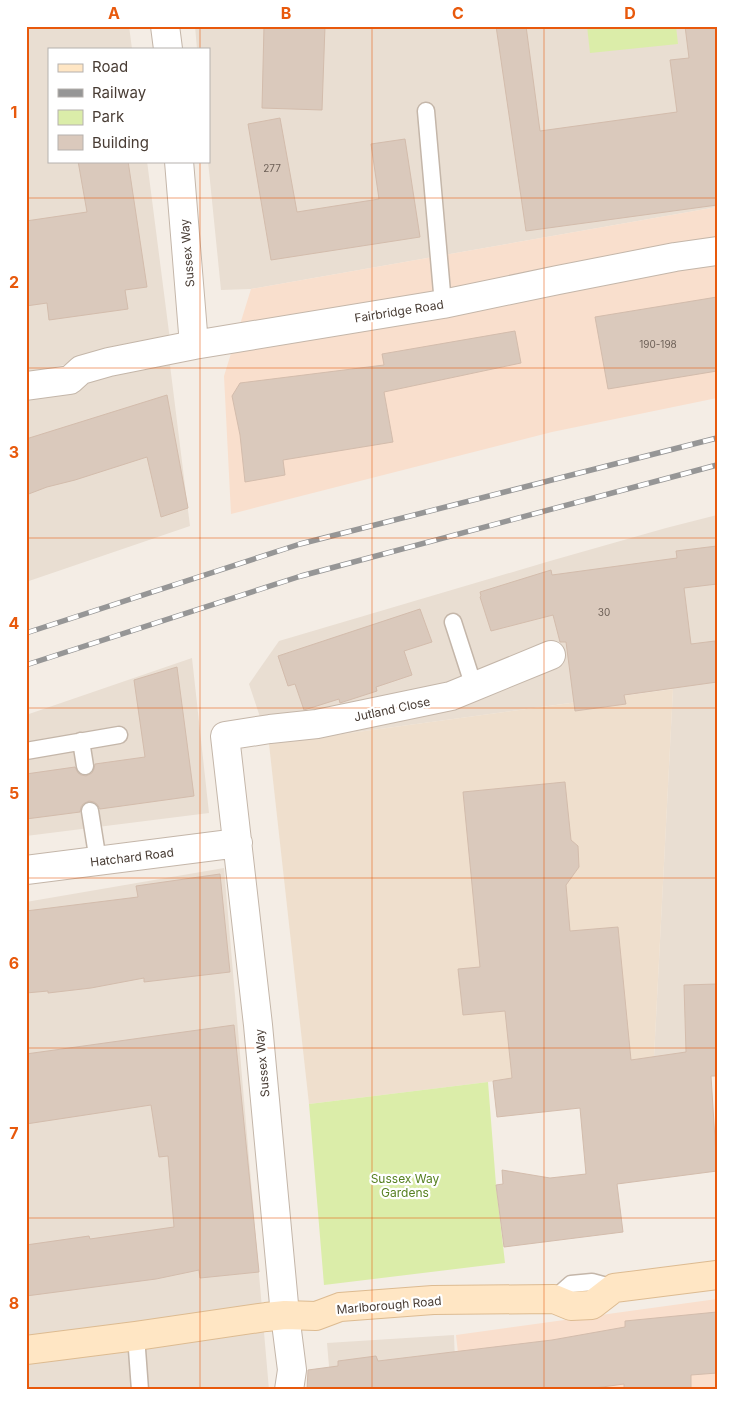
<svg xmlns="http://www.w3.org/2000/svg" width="743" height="1416" font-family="Inter,sans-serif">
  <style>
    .residential { fill: #e9ded2 }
    .commercial { fill: #f9dfcd }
    .education { fill: #efdfcd }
    .green { fill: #dbeda9 }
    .building { fill: #dac9bc; stroke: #d3bcac }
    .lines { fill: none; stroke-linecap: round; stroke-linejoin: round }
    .lane-casing { stroke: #c4b6a9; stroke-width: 19 }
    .street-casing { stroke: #c4b6a9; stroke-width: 30 }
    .secondary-casing { stroke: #ddbb91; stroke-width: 30 }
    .lane { stroke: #fff; stroke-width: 16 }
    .street { stroke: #fff; stroke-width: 28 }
    .secondary { stroke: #ffe6c4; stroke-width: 28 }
    .rail-casing { stroke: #969696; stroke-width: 5.5 }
    .rail { stroke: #fff; stroke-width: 4; stroke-dasharray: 11; stroke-linecap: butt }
    .grid { fill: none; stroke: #e8590c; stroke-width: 1; stroke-opacity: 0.55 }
    .labels { text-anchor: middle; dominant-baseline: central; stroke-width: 4.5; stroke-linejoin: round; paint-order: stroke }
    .number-label { font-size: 10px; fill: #6c5f56 }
    .street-label { font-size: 12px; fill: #483c34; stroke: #fff }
    .park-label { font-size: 12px; fill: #568021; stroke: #fff }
    .neatline { fill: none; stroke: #e8590c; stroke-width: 2 }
    .grid-label { font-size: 16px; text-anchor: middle; font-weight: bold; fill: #e8590c }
  </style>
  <rect width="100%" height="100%" fill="#f4ede5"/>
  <path class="residential" d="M26,26H129L132,49H49V161H147L170,340L26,374Z
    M195,26H717V207L251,289L221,290L208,161L209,49H197Z
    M169,357L190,526L26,582V392Z
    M717,515V1065L654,1057L673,689L269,744L249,684L279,641L550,561L666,528Z
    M192,658L209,813L26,836V715Z
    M224,868L269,1390H26V902Z
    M454,1335L456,1390H331L327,1343Z"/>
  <path class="commercial" d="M717,207V398L552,432L231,514L224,376L251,289Z
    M717,1299V1390H462L456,1335Z"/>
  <path class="education" d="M673,689L654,1057L488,1082L309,1104L269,744Z"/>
  <path class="green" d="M587,26H676L678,44L590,53Z
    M488,1082L496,1185L505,1263L324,1285L309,1104Z"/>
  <path class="building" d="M264,26H325L322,110L262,108Z
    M496,26H526L540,131L677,112L670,60L689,58L685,26H717V205L526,231Z
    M280,118L297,212L379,199L371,144L405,139L420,237L271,260L248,124Z
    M78,161H128L147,287L125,290L128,309L49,320L47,303L26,306V221L87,212Z
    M717,297V371L608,389L595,317Z
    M515,331L521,363L384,392L393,442L283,460L285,475L245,482L240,435L232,396L240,383L384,365L382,354Z
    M167,395L188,508L161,517L147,457L75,480L47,487L26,495V439Z
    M717,546V584L684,588L691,644L715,641L717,658V682L624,695L626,704L575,711L566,642H560L553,615L491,631L480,597L481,596L480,592L551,570L552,575L677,558L676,551Z
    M420,609L432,642L404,651L412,675L376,687L377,691L340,703L339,699L304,710L295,684L288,686L278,656Z
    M177,667L194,796L100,809L97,804L94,802L89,801L83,804L81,807L80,812L26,819V774L75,767L78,773L81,775L86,776L92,773L94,769L95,764L145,757L134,680Z
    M565,782L571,840L578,846L579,867L566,885L570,931L618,927L631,1060L686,1052L684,985L717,984V1076H711L717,1171L617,1184L623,1232L504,1247L496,1185L503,1184L502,1170L550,1178L586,1174L580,1108L497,1117L493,1081L512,1078L505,1011L463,1015L458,969L480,967L463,792Z
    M220,874L230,972L144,982V978L91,988L48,993V991L26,993V911L138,897L136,886Z
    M234,1025L259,1272L200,1278L199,1270L156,1279L26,1296V1245L89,1236L90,1239L174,1227L168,1156L159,1157L151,1105L26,1124V1054Z
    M717,1312V1373L691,1375V1390H624V1384L580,1390H307L308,1370L338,1366V1361L376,1356L378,1361L552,1340L625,1327V1321Z"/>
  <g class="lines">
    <defs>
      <path id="lane" d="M426,111L443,304
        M453,622L474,687
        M81,741L85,766
        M26,751L119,735
        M90,811L98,861
        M554,1299L571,1284L592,1282L614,1288
        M136,1336L140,1390"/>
      <path id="street" d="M165,26L168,49
        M179,161L194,345
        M26,386L70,380L81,370L109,362L194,345L443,304L558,280L675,257L717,251
        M26,870L238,843
        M289,1390L292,1370L285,1315L258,1025L225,736L270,729L317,724L451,696L551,655"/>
      <path id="secondary" d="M26,1350L136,1336L266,1317L285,1315L316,1316L340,1307L433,1300L554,1299L571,1306L592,1305L614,1288L717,1275"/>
    </defs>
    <use href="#lane" class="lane-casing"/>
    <use href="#street" class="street-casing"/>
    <use href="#secondary" class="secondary-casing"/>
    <use href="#lane" class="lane"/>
    <use href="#street" class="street"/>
    <use href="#secondary" class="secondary"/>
    <defs>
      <path id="rail" d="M26,633L300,544L717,438
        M26,665L301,576L717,465"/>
    </defs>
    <use href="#rail" class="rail-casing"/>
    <use href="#rail" class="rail"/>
  </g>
  <path class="grid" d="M200,26V49M372,26V1390M544,26V1390M200,161V1390M26,198H717M26,368H717M26,538H717M26,708H717M26,878H717M26,1048H717M26,1218H717"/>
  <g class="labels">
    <g class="number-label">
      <text x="272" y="168">277</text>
      <text x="658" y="344">190-198</text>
      <text x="604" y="612">30</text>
    </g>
    <g class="street-label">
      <text transform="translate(187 253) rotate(-95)">Sussex Way</text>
      <text transform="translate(399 311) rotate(-9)">Fairbridge Road</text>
      <text transform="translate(392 709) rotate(-12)">Jutland Close</text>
      <text transform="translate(132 857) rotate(-7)">Hatchard Road</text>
      <text transform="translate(262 1063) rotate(-95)">Sussex Way</text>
      <text transform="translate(389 1305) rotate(-5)">Marlborough Road</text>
    </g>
    <g class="park-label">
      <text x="405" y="1178">Sussex Way<tspan x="405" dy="14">Gardens</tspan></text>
    </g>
  </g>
  <rect width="743" height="1416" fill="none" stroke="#ffffff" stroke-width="55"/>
  <rect x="48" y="48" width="162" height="115" fill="#ffffff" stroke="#b6b1ae"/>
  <rect x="58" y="64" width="25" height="8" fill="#ffe6c4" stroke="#b6b1ae"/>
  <text x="92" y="72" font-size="15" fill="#483c34">Road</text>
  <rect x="58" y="89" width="25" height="8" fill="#969696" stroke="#b6b1ae"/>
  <text x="92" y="98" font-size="15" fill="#483c34">Railway</text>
  <rect x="58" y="110" width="25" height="15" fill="#dbeda9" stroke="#b6b1ae"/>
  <text x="92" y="122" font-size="15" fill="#483c34">Park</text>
  <rect x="58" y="135" width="25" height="15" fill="#dac9bc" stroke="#b6b1ae"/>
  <text x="92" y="148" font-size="15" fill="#483c34">Building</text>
  <rect x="28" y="28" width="688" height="1360" class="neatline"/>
  <g class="grid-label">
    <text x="114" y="19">A</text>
    <text x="286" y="19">B</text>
    <text x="458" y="19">C</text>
    <text x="630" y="19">D</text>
    <text x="14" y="118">1</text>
    <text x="14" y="288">2</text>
    <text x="14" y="458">3</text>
    <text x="14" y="629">4</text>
    <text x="14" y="799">5</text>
    <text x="14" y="969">6</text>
    <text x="14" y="1139">7</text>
    <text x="14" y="1309">8</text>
  </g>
</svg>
